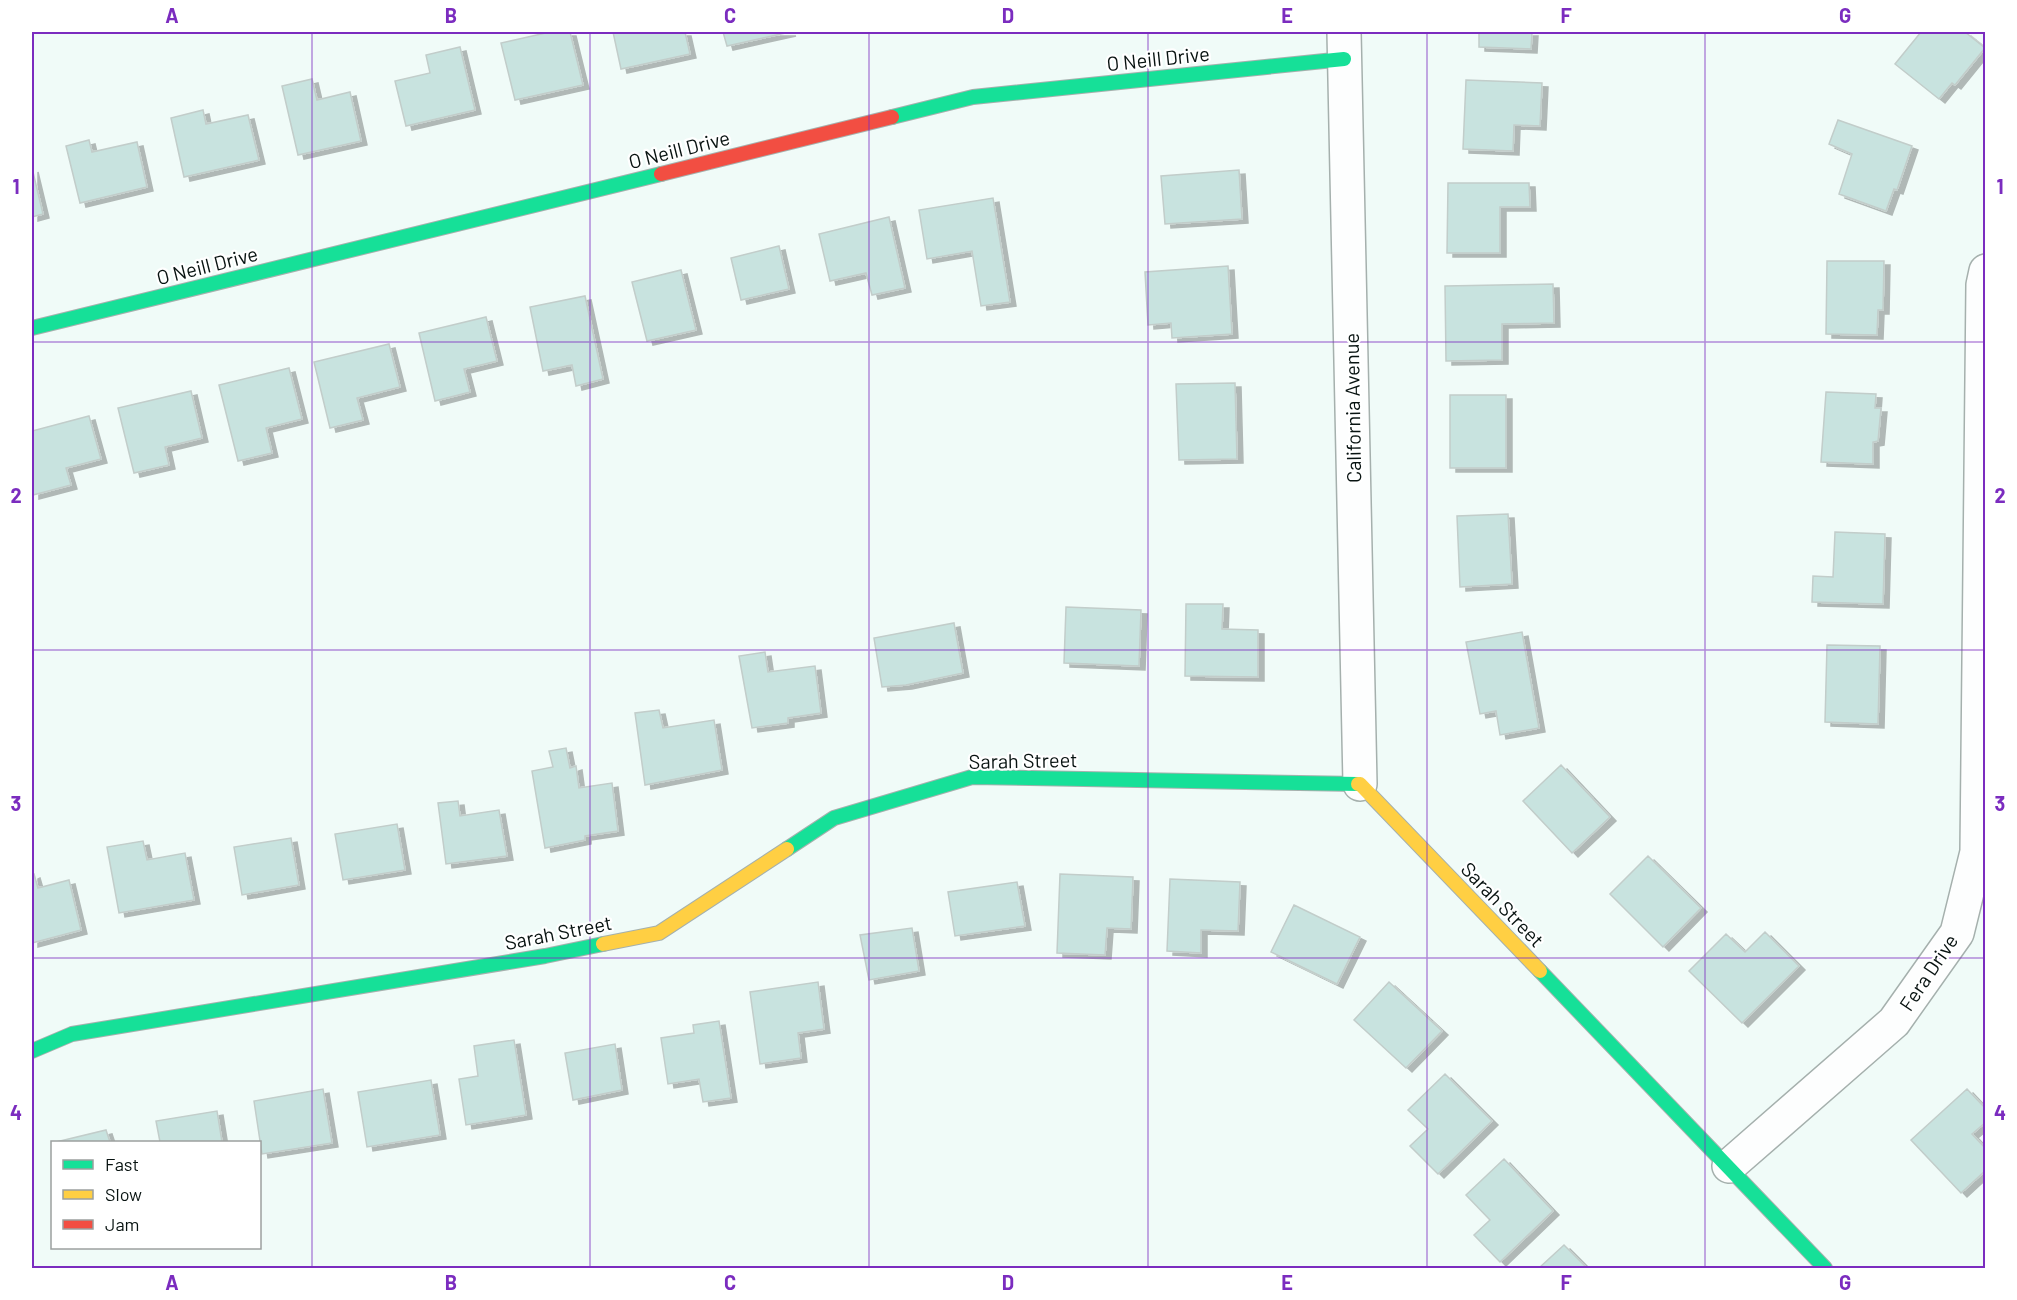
<svg xmlns="http://www.w3.org/2000/svg" width="2017" height="1300" font-family="Barlow,sans-serif">
  <style>
    .building { fill: #c8e3df; stroke: #c2cdca; stroke-width: 1.5; filter: url(#shadow) }
    .lines { fill: none; stroke-linecap: round; stroke-linejoin: round }
    .street-casing { stroke: #a5b0ad; stroke-width: 36 }
    .fast-casing { stroke: #a5b0ad; stroke-width: 16 }
    .slow-casing { stroke: #a5b0ad; stroke-width: 16 }
    .jam-casing { stroke: #a5b0ad; stroke-width: 16 }
    .street { stroke: #fdfefe; stroke-width: 33 }
    .fast { stroke: #16e098; stroke-width: 14 }
    .slow { stroke: #ffcf43; stroke-width: 14 }
    .jam { stroke: #f24e42; stroke-width: 14 }
    .grid { fill: none; stroke: #7b2cbf; stroke-width: 1.5; stroke-opacity: 0.55 }
    .labels { text-anchor: middle; dominant-baseline: central; stroke-width: 4.5; stroke-linejoin: round; paint-order: stroke }
    .street-label { font-size: 20px; fill: #071210; stroke: #fff }
    .neatline { fill: none; stroke: #7b2cbf; stroke-width: 2 }
    .grid-label { font-size: 20px; text-anchor: middle; font-weight: bold; fill: #7b2cbf }
  </style>
  <defs>
    <filter id="shadow"><feDropShadow dx="6" dy="4" stdDeviation="0" flood-color="#0004"/></filter>
  </defs>
  <rect width="100%" height="100%" fill="#f0fbf8"/>
  <path class="building" d="M550,32H570L583,85L515,100L501,43Z
    M613,32H685L690,54L621,69Z
    M723,32H790L727,46Z
    M1479,32H1532L1531,49L1479,47Z
    M1921,32H1965L1985,48L1955,85L1952,83L1939,99L1895,64Z
    M460,47L475,110L406,126L395,81L430,73L426,55Z
    M312,79L317,100L350,92L361,141L298,155L282,86Z
    M1466,80L1542,83L1540,126L1514,125L1513,151L1463,149Z
    M203,110L206,124L248,115L259,160L184,177L171,118Z
    M1838,120L1912,146L1897,190L1894,189L1886,211L1839,194L1852,154L1829,144Z
    M89,140L92,152L137,142L147,187L80,203L66,146Z
    M32,168L43,214L32,217Z
    M1239,170L1242,219L1165,224L1161,176Z
    M1448,183H1529L1530,207H1500V253H1447Z
    M993,198L1010,302L981,306L972,251L927,259L919,210Z
    M889,217L905,288L872,295L866,273L830,281L819,234Z
    M779,246L789,289L741,300L731,258Z
    M1827,261H1884L1883,310H1878L1877,335L1826,334Z
    M1228,266L1232,334L1172,338L1171,323L1148,325L1145,272Z
    M681,270L696,330L647,341L632,282Z
    M1553,284L1554,323L1502,324V360L1446,361L1445,286Z
    M585,296L603,379L576,386L572,365L543,371L530,307Z
    M486,317L497,361L464,369L470,392L435,401L419,333Z
    M389,344L400,387L357,398L363,420L330,428L314,362Z
    M289,368L302,419L266,428L272,453L238,461L219,385Z
    M1235,383L1237,459L1179,460L1176,384Z
    M191,391L202,438L165,447L169,465L134,473L118,408Z
    M1826,392L1876,394L1875,408H1881L1878,441L1873,442V464L1821,462Z
    M1450,395H1506V468H1450Z
    M89,416L101,459L66,468L71,485L33,495L32,431Z
    M1508,514L1512,584L1460,587L1457,516Z
    M1835,532L1885,534L1883,604L1812,602L1813,576L1833,577Z
    M1186,604H1223L1222,629L1258,630V677L1185,676Z
    M1066,607L1141,610L1139,666L1064,663Z
    M954,623L963,673L906,685L882,687L874,638Z
    M1522,632L1539,728L1500,735L1496,711L1480,714L1466,642Z
    M1827,645L1880,646L1878,724L1825,722Z
    M765,652L768,672L815,666L821,713L788,718V723L752,728L739,656Z
    M659,710L663,728L714,720L722,770L645,785L635,713Z
    M566,748L570,768L576,766L579,788L612,783L618,831L585,836V840L545,848L532,771L553,767L549,751Z
    M1561,765L1610,817L1572,853L1523,801Z
    M458,801L460,816L499,810L507,856L446,864L438,803Z
    M397,824L405,870L343,880L335,834Z
    M291,838L299,885L242,895L234,847Z
    M143,841L147,860L185,853L194,900L119,913L107,847Z
    M1648,856L1701,908L1663,947L1610,894Z
    M34,874L38,888L69,880L81,930L32,943V875Z
    M1060,874L1133,877L1131,929L1107,928L1105,955L1057,953Z
    M1170,879L1240,882L1238,931L1201,930V953L1167,951Z
    M1017,882L1025,926L955,936L948,892Z
    M1294,905L1360,937L1337,984L1271,952Z
    M912,928L919,971L869,980L860,935Z
    M1765,932L1799,966L1742,1023L1689,971L1726,934L1745,952Z
    M818,982L824,1029L798,1033L801,1058L760,1064L750,992Z
    M1389,982L1442,1031L1406,1068L1354,1020Z
    M719,1021L731,1098L703,1102L699,1079L668,1084L661,1038L694,1033L693,1025Z
    M514,1040L526,1115L466,1125L459,1079L478,1076L474,1046Z
    M615,1044L622,1090L573,1100L565,1053Z
    M1445,1074L1492,1121L1438,1174L1410,1146L1428,1129L1408,1110Z
    M431,1080L440,1135L367,1147L358,1092Z
    M323,1089L332,1143L262,1154L254,1101Z
    M1967,1089L1986,1109V1122L1972,1134L1986,1149V1170L1961,1193L1911,1140Z
    M217,1111L222,1142H160L156,1121Z
    M106,1130L110,1142H56Z
    M1504,1159L1553,1211L1500,1262L1474,1235L1490,1220L1466,1195Z
    M1564,1245L1587,1268H1539Z"/>
  <g class="lines">
    <defs>
      <path id="street" d="M1344,32L1360,784
        M1729,1166L1894,1022L1957,933L1977,852L1983,285L1986,271"/>
      <path id="fast" d="M892,117L973,97L1344,59
        M32,328L661,174
        M787,849L834,818L972,777L1358,784
        M1540,971L1825,1268
        M32,1051L72,1034L545,956L603,944"/>
      <path id="slow" d="M1358,784H1360L1540,971
        M603,944L659,933L787,849"/>
      <path id="jam" d="M661,174L892,117"/>
    </defs>
    <use href="#street" class="street-casing"/>
    <use href="#fast" class="fast-casing"/>
    <use href="#slow" class="slow-casing"/>
    <use href="#jam" class="jam-casing"/>
    <use href="#street" class="street"/>
    <use href="#fast" class="fast"/>
    <use href="#slow" class="slow"/>
    <use href="#jam" class="jam"/>
  </g>
  <path class="grid" d="M312,32V1268M590,32V1268M869,32V1268M1148,32V1268M1427,32V1268M1705,32V1268M32,342H1986M32,650H1986M32,958H1986"/>
  <g class="labels">
    <g class="street-label">
      <text transform="translate(1158 58) rotate(-6)">O Neill Drive</text>
      <text transform="translate(679 149) rotate(-14)">O Neill Drive</text>
      <text transform="translate(207 265) rotate(-14)">O Neill Drive</text>
      <text transform="translate(1352 408) rotate(-91)">California Avenue</text>
      <text transform="translate(1023 760) rotate(-1)">Sarah Street</text>
      <text transform="translate(1503 904) rotate(46)">Sarah Street</text>
      <text transform="translate(558 932) rotate(-11)">Sarah Street</text>
      <text transform="translate(1928 972) rotate(-56)">Fera Drive</text>
    </g>
  </g>
  <rect width="2017" height="1300" fill="none" stroke="#ffffff" stroke-width="66"/>
  <rect x="51" y="1141" width="210" height="108" fill="#ffffff" stroke="#9ca09f" stroke-width="1.5"/>
  <rect x="63" y="1160" width="30" height="9" fill="#16e098" stroke="#9ca09f" stroke-width="1.5"/>
  <text x="105" y="1171" font-size="18" fill="#071210">Fast</text>
  <rect x="63" y="1190" width="30" height="9" fill="#ffcf43" stroke="#9ca09f" stroke-width="1.5"/>
  <text x="105" y="1201" font-size="18" fill="#071210">Slow</text>
  <rect x="63" y="1220" width="30" height="9" fill="#f24e42" stroke="#9ca09f" stroke-width="1.5"/>
  <text x="105" y="1231" font-size="18" fill="#071210">Jam</text>
  <rect x="33" y="33" width="1951" height="1234" class="neatline"/>
  <g class="grid-label">
    <text x="172" y="23">A</text>
    <text x="451" y="23">B</text>
    <text x="730" y="23">C</text>
    <text x="1008" y="23">D</text>
    <text x="1287" y="23">E</text>
    <text x="1566" y="23">F</text>
    <text x="1845" y="23">G</text>
    <text x="16" y="194">1</text>
    <text x="2000" y="194">1</text>
    <text x="16" y="503">2</text>
    <text x="2000" y="503">2</text>
    <text x="16" y="811">3</text>
    <text x="2000" y="811">3</text>
    <text x="16" y="1120">4</text>
    <text x="2000" y="1120">4</text>
    <text x="172" y="1290">A</text>
    <text x="451" y="1290">B</text>
    <text x="730" y="1290">C</text>
    <text x="1008" y="1290">D</text>
    <text x="1287" y="1290">E</text>
    <text x="1566" y="1290">F</text>
    <text x="1845" y="1290">G</text>
  </g>
</svg>
